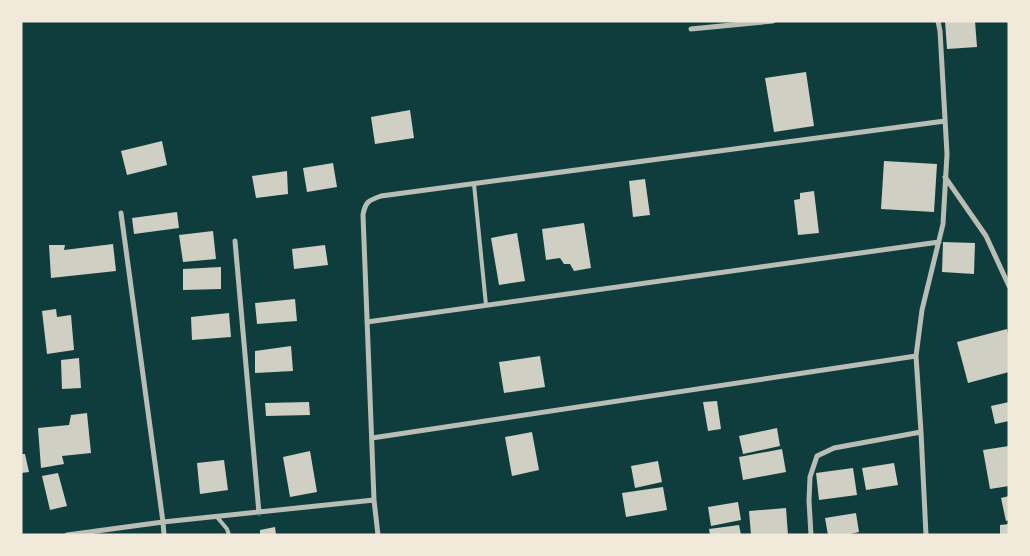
<svg xmlns="http://www.w3.org/2000/svg" width="1030" height="556" font-family="Lato,sans-serif">
  <style>
    .building { fill: #cfcfc3 }
    .lines { fill: none; stroke-linecap: round; stroke-linejoin: round }
    .service { stroke: #b8beb3; stroke-width: 4 }
    .minor { stroke: #b8beb3; stroke-width: 5 }
  </style>
  <rect width="100%" height="100%" fill="#0f3d3e"/>
  <path class="building" d="M945,21H975L977,47L947,49Z
    M806,72L814,126L774,132L765,78Z
    M410,110L414,138L375,144L371,117Z
    M162,141L167,165L127,175L121,151Z
    M884,161L937,164L934,212L881,209Z
    M333,163L337,187L307,192L303,168Z
    M287,171L288,194L256,198L252,176Z
    M645,179L650,215L633,217L629,181Z
    M814,191L819,233L798,235L794,200L800,199V193Z
    M177,212L179,228L134,234L132,218Z
    M584,223L591,268L574,271L570,264H564L560,258L546,260L542,229Z
    M213,231L216,259L183,262L179,235Z
    M517,233L525,281L499,285L491,238Z
    M943,242L975,243L974,274L942,272Z
    M113,244L116,271L51,278L49,245H65L64,250Z
    M325,245L328,265L294,269L292,249Z
    M221,267V289L183,290V269Z
    M295,299L297,321L257,324L255,303Z
    M56,309L57,317L71,315L74,350L47,354L42,311Z
    M229,313L231,337L192,340L191,317Z
    M1007,329L1009,337V372L968,383L957,342Z
    M291,346L293,371L255,373V351Z
    M540,356L545,387L504,393L499,362Z
    M79,358L81,388L62,389L61,360Z
    M717,401L721,429L708,431L703,402Z
    M309,402L310,415L266,416L265,403Z
    M1009,402V421L995,424L991,406Z
    M87,413L91,453L62,456L64,464L41,468L38,428L69,425L71,415Z
    M777,428L780,446L743,454L739,436Z
    M532,432L539,470L512,476L505,437Z
    M1009,446V486L990,489L983,450Z
    M782,449L786,472L743,480L739,457Z
    M310,451L317,492L290,497L283,457Z
    M21,454H25L29,472L21,473Z
    M224,460L228,490L200,494L197,463Z
    M658,461L662,482L635,488L631,466Z
    M894,463L898,485L866,490L862,468Z
    M853,468L857,495L819,500L816,473Z
    M58,473L67,506L50,510L42,476Z
    M663,487L667,510L626,517L622,493Z
    M1009,496V520L1006,521L1001,498Z
    M738,502L741,520L711,526L708,507Z
    M786,508L788,535H751L749,511Z
    M856,513L859,532L846,535H828L825,518Z
    M1009,524V535H1000V525Z
    M739,525L741,535H710L709,529Z
    M275,527L276,535H260V530Z"/>
  <g class="lines">
    <path class="service" d="M474,184L486,305
      M217,517L227,529L229,535"/>
    <path class="minor" d="M691,29L773,21
      M945,177L986,236L1009,286
      M235,241L259,513
      M367,322L939,242
      M372,438L916,356
      M374,500L363,215C365,202 369,200 381,196L945,121
      M67,535L163,522L121,213
      M164,535L163,522L374,500L378,535
      M811,535L809,501L810,477L817,456L834,448L921,432
      M926,535L921,432L916,356L922,310L943,224L947,154L940,31L938,21"/>
  </g>
  <rect width="1030" height="556" fill="none" stroke="#f1e9da" stroke-width="45"/>
</svg>
